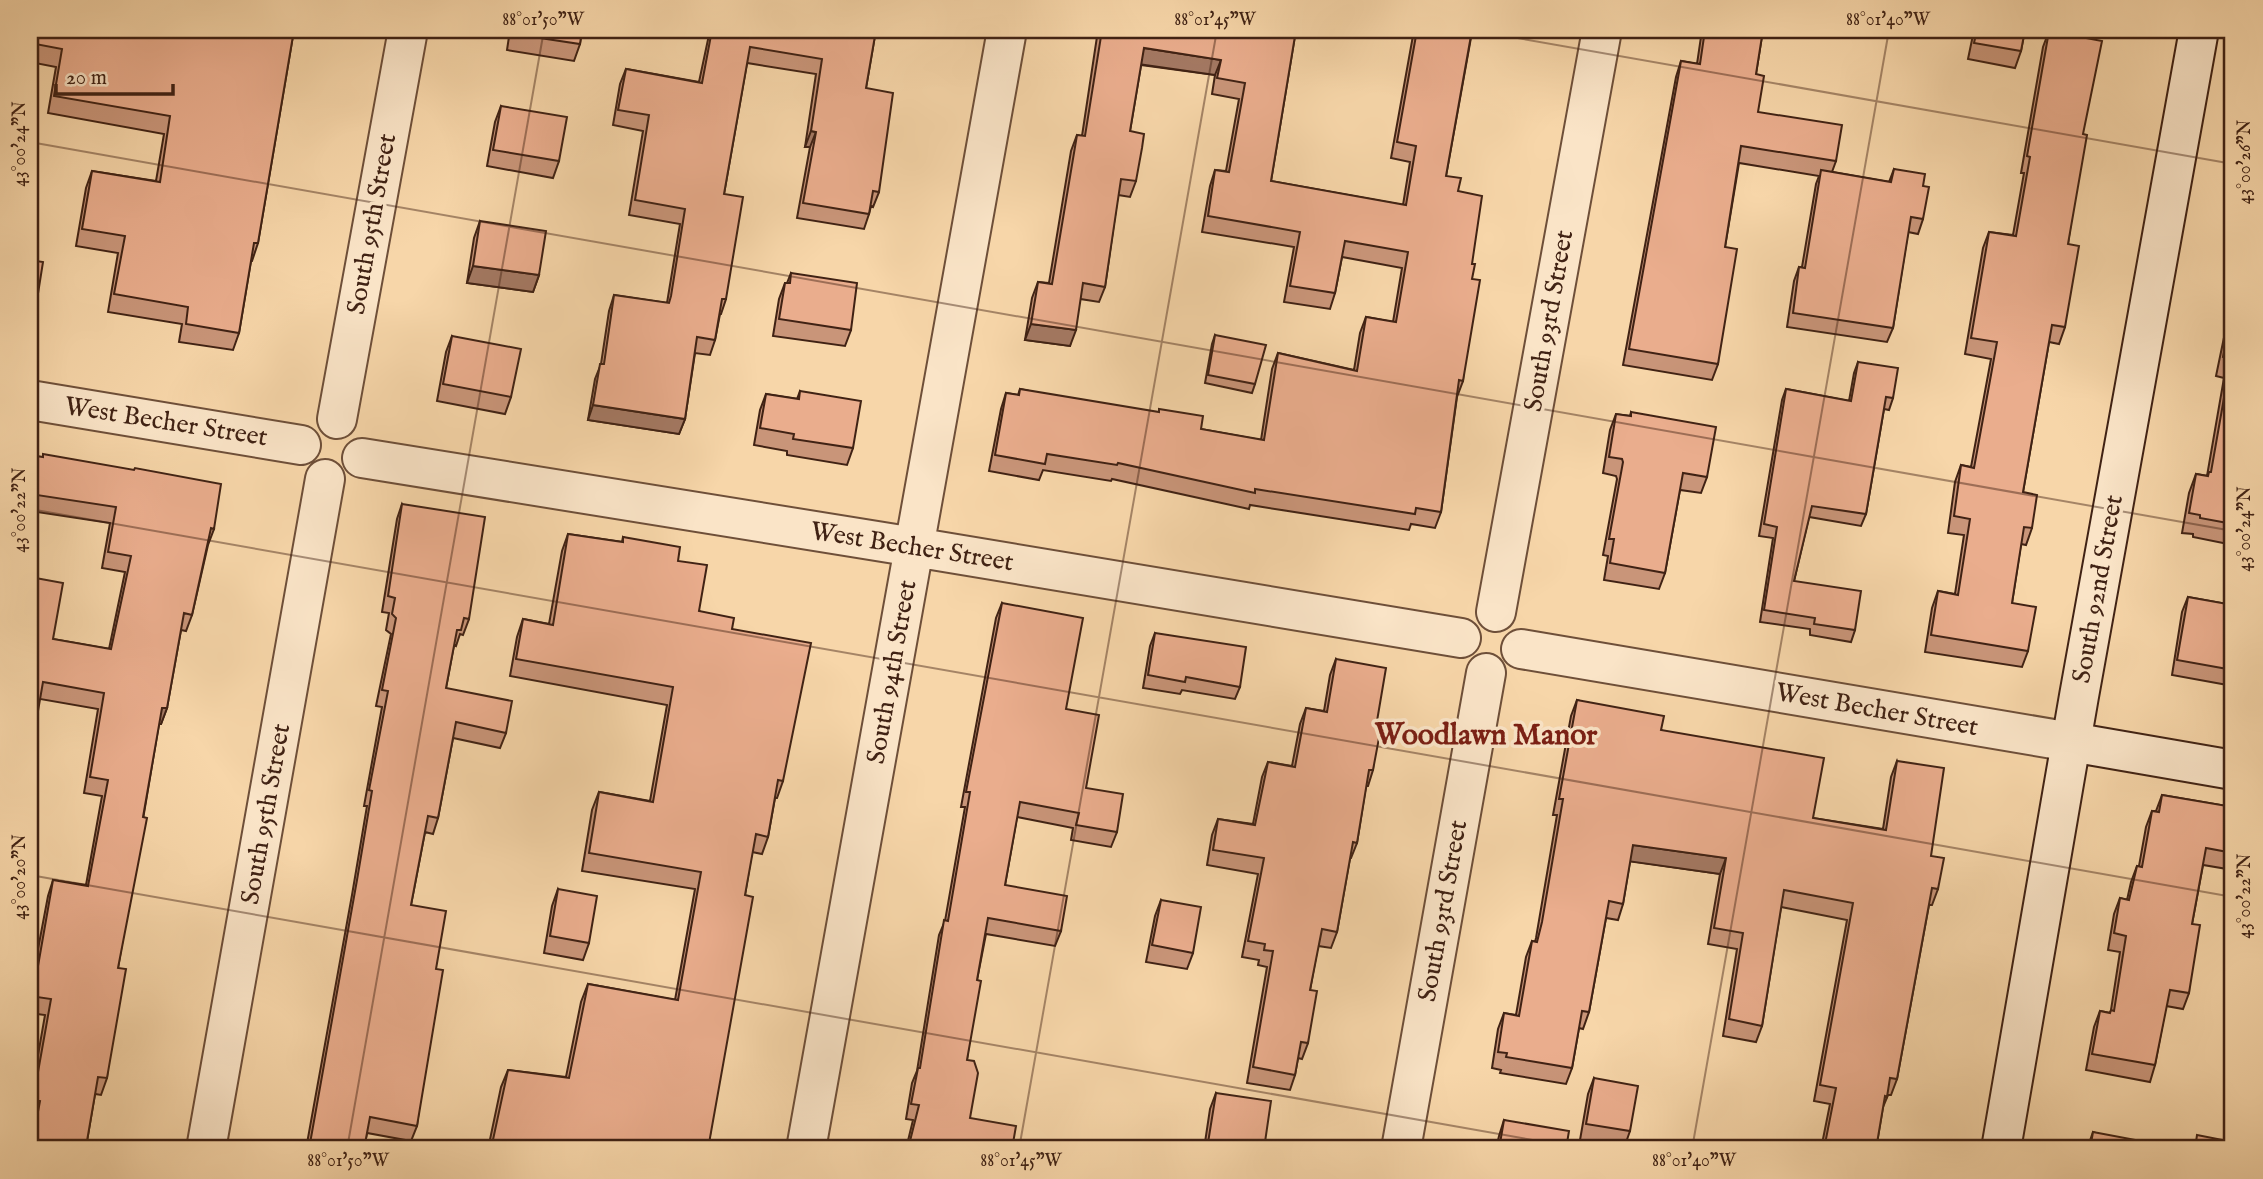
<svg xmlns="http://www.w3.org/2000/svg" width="2263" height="1179" font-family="'IM FELL English',serif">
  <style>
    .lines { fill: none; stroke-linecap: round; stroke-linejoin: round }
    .street-casing { stroke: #6e4f39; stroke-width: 42 }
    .secondary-casing { stroke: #402214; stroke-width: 42 }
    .street { stroke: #fae4c7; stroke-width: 38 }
    .secondary { stroke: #fae4c7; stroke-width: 38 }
    .wall { fill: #c99579; stroke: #402214; stroke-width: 2 }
    .shaded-wall { fill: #a47963; stroke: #402214; stroke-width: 2 }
    .building { fill: #eaad8d; stroke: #402214; stroke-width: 2 }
    .ticks { fill: none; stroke: #402214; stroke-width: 2; stroke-opacity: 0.45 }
    .labels { text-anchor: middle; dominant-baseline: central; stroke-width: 7; stroke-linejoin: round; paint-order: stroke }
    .street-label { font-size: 26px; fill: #402214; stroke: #fae4c7 }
    .quarter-label { font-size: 30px; font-weight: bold; fill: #7a1f14; stroke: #fae4c7 }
    .neatline { fill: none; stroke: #402214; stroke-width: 2.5 }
    .ticks-label { font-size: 18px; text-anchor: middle; fill: #402214 }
  </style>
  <rect width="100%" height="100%" fill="#f7d6a9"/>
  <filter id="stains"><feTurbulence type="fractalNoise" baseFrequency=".00286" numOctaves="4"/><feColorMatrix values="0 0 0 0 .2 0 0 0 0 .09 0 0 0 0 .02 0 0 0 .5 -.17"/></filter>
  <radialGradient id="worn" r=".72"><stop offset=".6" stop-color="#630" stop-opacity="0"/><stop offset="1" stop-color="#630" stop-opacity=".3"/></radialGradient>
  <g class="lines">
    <defs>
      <path id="street" d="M30,400L301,445
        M337,419L408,30
        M362,458L914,547L1461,638
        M1496,612L1602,30
        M1521,649L2071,742
        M206,1149L325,479
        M806,1149L1007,30
        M1401,1149L1486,673"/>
      <path id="secondary" d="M2071,742L2233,770
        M2001,1149L2079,696L2199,30"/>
    </defs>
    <use href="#street" class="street-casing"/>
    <use href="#secondary" class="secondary-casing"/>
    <use href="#street" class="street"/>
    <use href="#secondary" class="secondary"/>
  </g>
  <path class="wall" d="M30,30H294L258,243L252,261H251L239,333L233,350L179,342L182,324L108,312L118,253L76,246L86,188L92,171L156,181L164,134L48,113L56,67L30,62Z
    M510,30H582L580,44L574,61L507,50Z
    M710,30H876L866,88L879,192L873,207L871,206L869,214L864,229L797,218L810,147H805L816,74L747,63L724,194L726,299L721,314H720L715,340L710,355L695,353L685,419L679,434L588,420L595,379L601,364L609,311L614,295L667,303L680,224L629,215L643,131L613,125L620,84L626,69L699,82Z
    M1098,30H1296L1271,181L1403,205L1410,162L1391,158L1414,30H1485L1483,34L1472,32L1446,176L1458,191L1472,264V279L1463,381L1457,397L1441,512L1435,528L1411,524L1409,530L1250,505L1249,509L1112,479L1111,481L1043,470L1039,480L989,471L1001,409L1006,393L1018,395L1020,389L1201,429L1261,440L1272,369L1278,353L1354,370L1360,333L1366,317L1393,322L1402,268L1342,257L1335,293L1330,309L1284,302L1294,247L1202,232L1210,186L1215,170L1226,171L1239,99L1212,94L1215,75L1141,65L1130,131L1136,181L1130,197L1118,195L1105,287L1099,302L1080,299L1070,346L1025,340L1032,298L1038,282L1049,283L1071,151L1077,135L1082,136Z
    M1702,30H1763L1756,74L1758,112L1836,161L1832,172L1889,182L1894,169L1923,186V219L1918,234L1908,232L1893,328L1887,342L1787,327L1794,281L1799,267H1802L1816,184L1819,176L1739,163L1725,247L1718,364L1712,380L1623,365L1676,77L1681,61L1697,64Z
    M1974,30H2025L2021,51L2015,68L1968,59Z
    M2049,31L2083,134L2068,244L2065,327L2059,344L2049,342L2023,492L2032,528L2026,545L2021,544L2012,603L2028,651L2022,667L1925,652L1932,608L1938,591L1955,594L1964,535L1948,533L1955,482L1961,465L1971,467L1991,359L1965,354L1983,248L1989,232L2013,235L2024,173H2021L2043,47Z
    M501,106L559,161L553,178L487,166L495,122Z
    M480,221L539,275L533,292L467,283L474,238Z
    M30,260L36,306L30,322Z
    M791,273L851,330L845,346L773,336L779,299L785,283H787Z
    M2233,294V545L2193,537V534L2182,533L2189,493L2196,474L2207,476L2224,378L2216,376Z
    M1215,335L1255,384L1252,393L1205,383L1212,344Z
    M452,336L511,397L505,414L437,401L446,352Z
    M1858,362L1893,398L1889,410L1884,409L1866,514L1861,526L1809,517L1794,581L1855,630L1851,642L1810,635V629L1760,622L1773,538L1759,536L1782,400L1786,389L1849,401L1854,373Z
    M800,391L853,448L847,465L787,455V451L754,445L760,410L766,394L797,399Z
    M1631,412L1707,477L1701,493L1680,490L1665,573L1659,589L1604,580L1608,556L1603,555L1617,479L1616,476L1603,473L1610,430L1616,414L1630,416Z
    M30,455L214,529L208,545L192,615L186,631L181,630L167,708L161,724H159L118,968L107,1078L101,1095L95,1094L87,1141L95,1149H30V1141L34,1117L30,1116V1101L45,1015L30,1013V964L35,965L48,896L53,880L86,885L102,796L84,793L98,709L40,699L30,577L53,639L109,649L125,572L102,568L110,523L30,511Z
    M402,504L469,619L463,635L460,634L456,646L454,645L446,688L506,733L500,748L453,738L438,818L433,834L425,832L411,905L436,969L417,1126L411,1141L367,1133L364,1149H306L352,895L367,806H364L382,707L376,706L391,634L386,630L389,613L382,612L397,519Z
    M568,534L622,542L623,537L678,561L699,611L732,629L783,781L777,798H775L768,837L762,854L752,852L745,895L708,1149H488L501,1087L508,1070L566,1077L581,1002L588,984L675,1000L695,889L582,871L592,810L599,792L650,801L667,705L510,676L517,637L523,619L549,624L562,551Z
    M2188,597L2233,605V686L2172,675L2182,612Z
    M1002,603L1066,709L1086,788L1117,832L1111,847L1071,840L1073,828L1017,817L1005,885L1061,931L1055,946L986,934L977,980L967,1060L970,1118L1012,1149H906L913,1120L906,1119L912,1083L917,1071L939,935L945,921L965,807H961L996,618Z
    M1155,633L1240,687L1235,699L1182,690L1180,694L1143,688L1150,646Z
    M1336,659L1377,721L1373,770L1368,786H1366L1357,843L1351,858H1350L1337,932L1331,948L1318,946L1310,990L1308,1043L1302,1059L1298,1058L1295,1075L1290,1090L1247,1083L1267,967L1258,965L1259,960L1242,957L1258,874L1207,865L1212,835L1218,819L1253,824L1262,777L1268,762L1292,766L1300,724L1306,708L1324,711L1330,675Z
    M1577,700L1661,730L1813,818L1883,829L1891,777L1897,761L1931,856L1938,889L1932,905H1929L1897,1079L1891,1095H1888L1883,1107L1876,1149H1821L1830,1104L1814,1101L1847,920L1781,907L1762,1026L1756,1042L1723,1036L1737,949L1708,944L1720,874L1630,861L1623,904L1618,920L1606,918L1589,1012L1583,1029L1579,1028L1572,1068L1566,1084L1500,1073L1501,1070L1492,1068L1498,1029L1504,1013L1516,1015L1526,957L1532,941L1535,942L1536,938L1557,815H1553L1571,716Z
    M2162,795L2233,807V870L2203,865L2192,924L2189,993L2183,1009L2166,1006L2155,1065L2150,1082L2086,1070L2094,1027L2100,1011L2110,1013L2111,1010L2120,952L2108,950L2114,914L2120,898L2127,900L2131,882L2137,866H2139L2146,827L2152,811H2156Z
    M558,889L589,943L583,960L544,953L552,906Z
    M1161,900L1193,953L1187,969L1146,962L1155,916Z
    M1594,1078L1630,1131L1624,1148L1580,1140L1588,1094Z
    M1216,1093L1264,1149H1204L1210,1109Z
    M1504,1120L1566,1149H1496L1499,1136Z
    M2093,1132L2140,1149H2087Z"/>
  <path class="shaded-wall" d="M1144,48L1221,60L1215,75L1138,64Z
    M811,131L816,132L810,147H805Z
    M473,266L539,275L533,292L467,283Z
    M1031,324L1076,330L1070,346L1025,340Z
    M593,405L685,419L679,434L588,420Z
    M162,708H167L161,724H156Z
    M1633,845L1726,858L1720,874L1627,861Z"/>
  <path class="building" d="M30,30H294L258,243H254L239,333L186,324L188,307L114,294L125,236L82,229L92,171L160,182L170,116L54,96L62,49L30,43Z
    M513,30H582L580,44L513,34Z
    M712,30H876L866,88L893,93L879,192L873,191L869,214L803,203L816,132L811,131L822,59L750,47L724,194L743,197L726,299H722L715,340L697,337L685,419L593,405L600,364H604L614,295L669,303L671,296L685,209L635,200L649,115L618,110L626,69L702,83Z
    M1102,30H1296L1271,181L1406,205L1416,146L1397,142L1417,30H1472L1446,176L1461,178L1458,191L1482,196L1472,264H1475L1472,279L1480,280L1463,381L1459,380L1441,512L1416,508L1415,514L1255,489V493L1118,463L1117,465L1047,454L1045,464L995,455L1006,393L1019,395L1020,389L1159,412V409L1203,416L1201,429L1264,440L1278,353L1357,371L1366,317L1396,322L1408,252L1345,241L1335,293L1290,286L1300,232L1208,216L1215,170L1229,172L1245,83L1217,78L1221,60L1144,48L1130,131L1144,134L1142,148L1136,181L1121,179L1105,287L1083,283L1076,330L1031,324L1038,282L1052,284L1077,135L1085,136Z
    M1705,30H1763L1756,74L1764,76L1758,112L1842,125L1836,161L1741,146L1725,247L1737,249L1718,364L1629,349L1681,61L1700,64Z
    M1977,30H2025L2021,51L1974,43Z
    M2049,31L2102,41L2083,134L2087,135L2068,244L2079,246L2065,327L2052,325L2023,492L2037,495L2032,528L2024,527L2012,603L2036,607L2028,651L1931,635L1938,591L1958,595L1970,519L1954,516L1961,465L1974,468L1997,342L1971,338L1989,232L2016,236L2030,157L2027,156Z
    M501,106L567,117L559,161L493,150Z
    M1894,169L1925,174L1923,186L1929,187L1923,219L1911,217L1893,328L1793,313L1799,267L1805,268L1821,170L1891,182Z
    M480,221L546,231L539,275L473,266Z
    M30,260L43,262L36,306L30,305Z
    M791,273L857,283L851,330L779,319L785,283H790Z
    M2233,308V524L2200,518V515L2189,513L2196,474L2208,476L2209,472H2211L2231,358L2223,357Z
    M1215,335L1266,345L1255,384L1208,375Z
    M452,336L521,349L511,397L443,384Z
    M1858,362L1898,368L1893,398L1886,397L1866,514L1812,506L1794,581L1861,591L1855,630L1814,624L1815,618L1764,610L1777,527L1764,524L1786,389L1851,401Z
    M800,391L861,401L853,448L793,439L794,434L760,428L766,394L799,399Z
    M1631,412L1716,427L1707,477L1683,473L1665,573L1610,563L1614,539H1609L1623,462L1622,459L1609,457L1616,414L1631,416Z
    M43,454L134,470L135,468L221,484L214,529L211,528L192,615L184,613L167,708H162L143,817L147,818L118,968L126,969L107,1078L98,1077L87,1141L97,1143L95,1149H31L40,1101L33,1100L51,999L30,996V964L38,966L53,880L88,886L108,780L90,777L104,693L43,682L30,757V577L63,583L53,639L111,649L131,556L108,552L116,507L30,494V455L43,457Z
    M402,504L485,517L469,619L464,618L461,630H457L446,688L512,701L506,733L456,722L438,818L428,816L411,905L446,911L436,969L443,970L417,1126L370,1117L364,1149H309L357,880L372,791L369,790L388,691L382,690L396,618L392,614L395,598L388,596Z
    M568,534L623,542V537L680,547L678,561L707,565L699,611L734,618L732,629L811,643L783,781L778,780L768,837L756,834L745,895L753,897L708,1149H491L508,1070L569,1078L588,984L678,1000L701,872L589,853L599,792L653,802L673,687L516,659L523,619L553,625Z
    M2188,597L2233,605V670L2177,660Z
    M1002,603L1083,618L1066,709L1099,715L1086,788L1123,794L1117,832L1076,825L1079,813L1020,802L1005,885L1067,896L1061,931L988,918L977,980L981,981L967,1060L974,1061L978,1073L970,1118L1016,1126L1012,1149H908L919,1105L911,1104L918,1068H920L944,920L948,921L970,792H966Z
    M1155,633L1246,647L1240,687L1186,677L1185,682L1148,675Z
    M1336,659L1386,668L1377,721L1382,722L1373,770H1369L1357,843L1353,842L1337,932L1322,929L1310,990L1317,991L1308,1043L1301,1042L1295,1075L1253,1067L1273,951L1264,950L1265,944L1248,941L1264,858L1213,850L1218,819L1255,825L1268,762L1295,767L1306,708L1327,712Z
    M1577,700L1664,716L1661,730L1824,758L1813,818L1886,830L1897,761L1944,768L1931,856L1944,858L1938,889L1932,888L1897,1079L1890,1078L1887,1097L1885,1096L1876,1149H1824L1836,1088L1820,1085L1853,903L1784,890L1762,1026L1729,1019L1743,933L1714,928L1726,858L1633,845L1623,904L1609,901L1589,1012L1582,1011L1572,1068L1506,1057L1507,1053L1498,1052L1504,1013L1519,1016L1532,941L1537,942L1542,922L1563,799H1559Z
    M2162,795L2233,807V853L2206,848L2192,924L2200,925L2189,993L2170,990L2155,1065L2092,1054L2100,1011L2110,1013L2111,1010L2114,1011L2126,936L2114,933L2120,898L2129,900L2137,866L2142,867L2152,811L2159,812Z
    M558,889L597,896L589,943L550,936Z
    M1161,900L1201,907L1193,953L1152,945Z
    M1594,1078L1638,1086L1630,1131L1586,1124Z
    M1216,1093L1271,1101L1264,1149H1207Z
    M1504,1120L1569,1131L1566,1149H1499Z
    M2093,1132L2141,1141L2140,1149H2090Z
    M2197,1135L2233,1142V1149H2195Z"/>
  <path class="ticks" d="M1472,30L2233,164M30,142L2233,531M30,509L2233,897M30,875L1584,1149M347,1149L544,30M1019,1149L1217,30M1692,1149L1889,30"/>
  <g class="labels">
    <g class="street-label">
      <text transform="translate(372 224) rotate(-80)">South 95th Street</text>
      <text transform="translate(1549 321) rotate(-80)">South 93rd Street</text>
      <text transform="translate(166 422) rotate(9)">West Becher Street</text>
      <text transform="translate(912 547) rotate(9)">West Becher Street</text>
      <text transform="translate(2098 589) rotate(-80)">South 92nd Street</text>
      <text transform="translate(892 672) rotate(-80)">South 94th Street</text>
      <text transform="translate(1877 710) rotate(10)">West Becher Street</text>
      <text transform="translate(266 814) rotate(-80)">South 95th Street</text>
      <text transform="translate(1443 911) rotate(-80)">South 93rd Street</text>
    </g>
    <g class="quarter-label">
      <text x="1486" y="736">Woodlawn Manor</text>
    </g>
  </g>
  <rect width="2263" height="1179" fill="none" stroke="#f7d6a9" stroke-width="77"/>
  <path d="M56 84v10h117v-10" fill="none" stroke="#402214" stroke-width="3.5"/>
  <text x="66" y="84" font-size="21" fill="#402214" stroke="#fae4c7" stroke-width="5" paint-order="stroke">20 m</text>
  <rect x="38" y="38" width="2186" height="1102" class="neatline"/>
  <g class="ticks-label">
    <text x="543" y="25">88°01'50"W</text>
    <text x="1215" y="25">88°01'45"W</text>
    <text x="1888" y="25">88°01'40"W</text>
    <text transform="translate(19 144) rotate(-90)" y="6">43°00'24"N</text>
    <text transform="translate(2244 162) rotate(-90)" y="6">43°00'26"N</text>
    <text transform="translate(19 510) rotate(-90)" y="6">43°00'22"N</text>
    <text transform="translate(2244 529) rotate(-90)" y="6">43°00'24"N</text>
    <text transform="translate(19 877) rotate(-90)" y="6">43°00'20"N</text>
    <text transform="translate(2244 896) rotate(-90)" y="6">43°00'22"N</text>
    <text x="348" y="1166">88°01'50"W</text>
    <text x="1021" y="1166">88°01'45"W</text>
    <text x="1694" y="1166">88°01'40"W</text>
  </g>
  <rect width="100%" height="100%" filter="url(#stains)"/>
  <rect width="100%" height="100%" fill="url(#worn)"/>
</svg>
